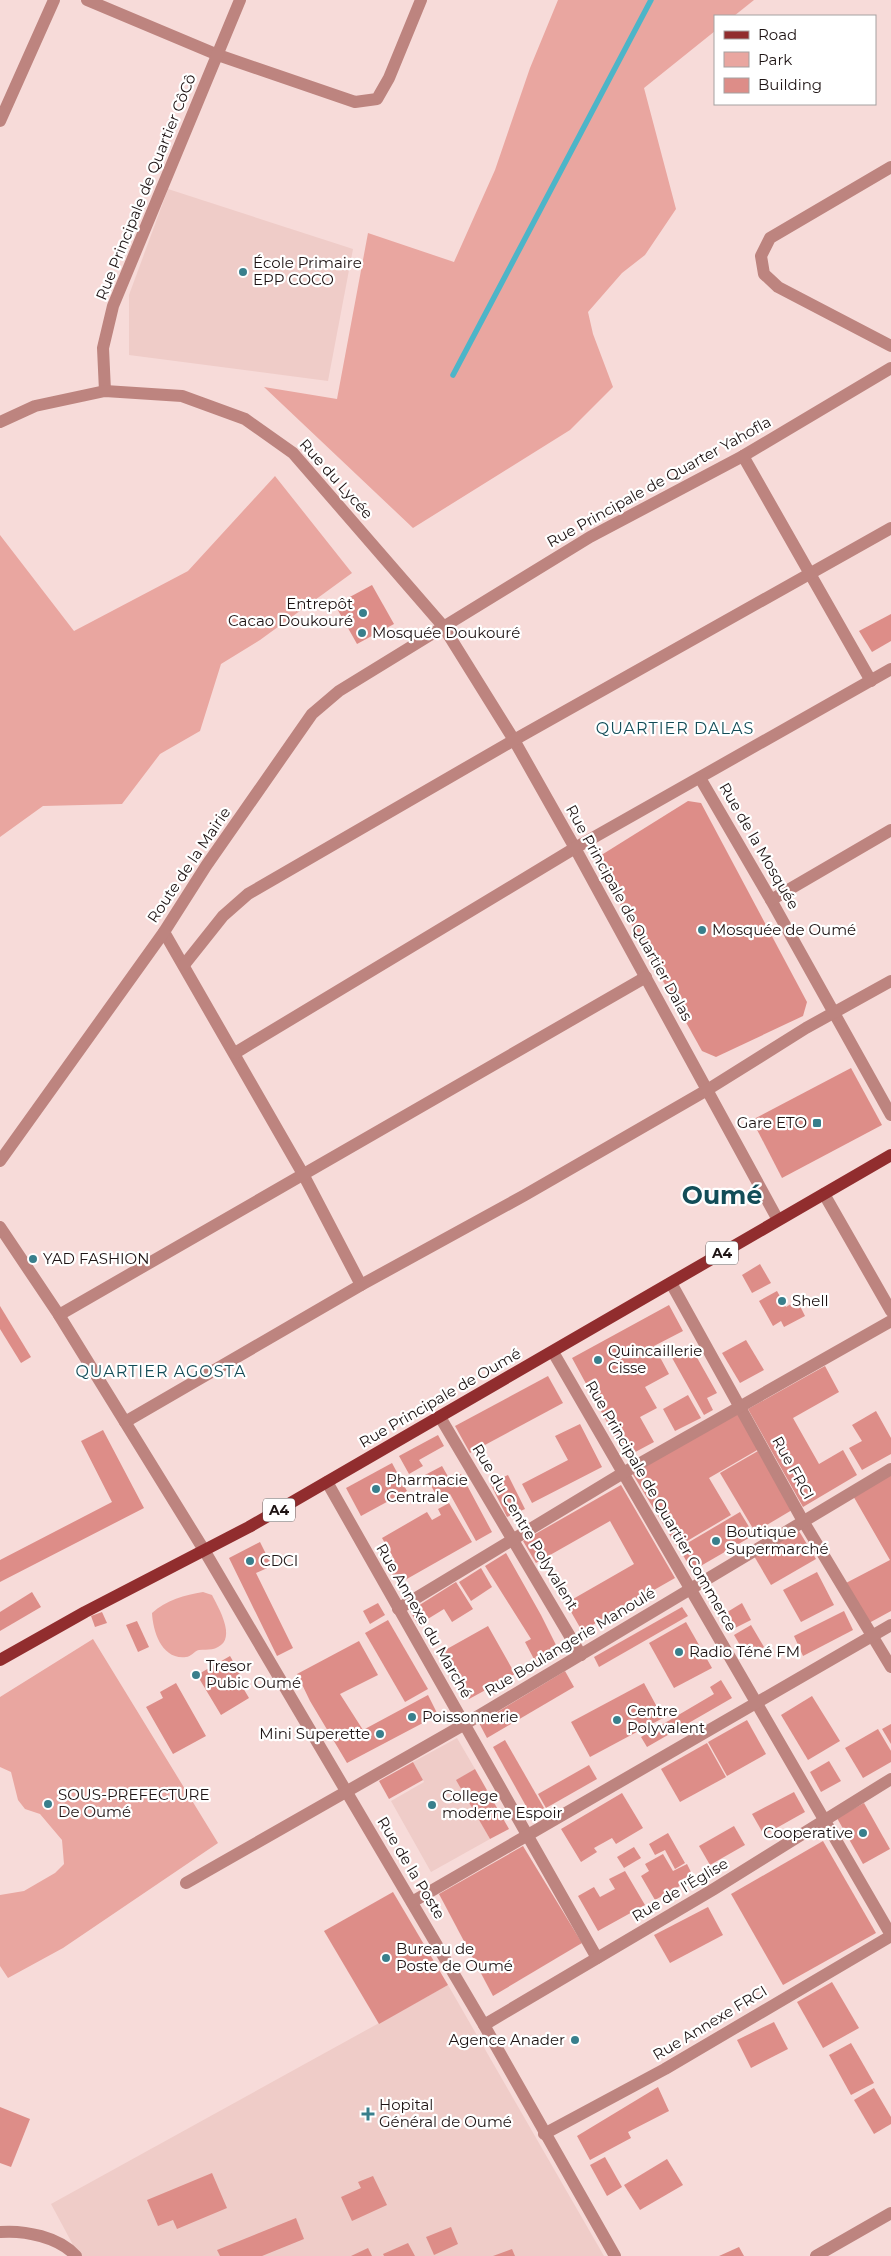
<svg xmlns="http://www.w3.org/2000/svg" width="891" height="2256" font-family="Montserrat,sans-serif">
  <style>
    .built { fill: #efccc8 }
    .green { fill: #e9a6a0 }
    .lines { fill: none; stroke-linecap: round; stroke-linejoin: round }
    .stream { stroke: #4db5c8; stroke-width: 5.5 }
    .building { fill: #dd8d88 }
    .street { stroke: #bd847f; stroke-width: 12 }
    .primary { stroke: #912d2e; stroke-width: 12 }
    .poi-dot { fill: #397f8c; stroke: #fff; stroke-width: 2 }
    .labels { text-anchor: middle; stroke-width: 4.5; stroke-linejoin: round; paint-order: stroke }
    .shield { fill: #fff; stroke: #625a5a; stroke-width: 1 }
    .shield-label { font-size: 14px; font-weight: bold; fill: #1e1414 }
    .street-label { font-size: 15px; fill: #1e1414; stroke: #fff }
    .poi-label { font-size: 15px; fill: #1e1414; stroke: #fff; text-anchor: start }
    .neighbourhood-label { font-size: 16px; letter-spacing: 1px; fill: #134d58; stroke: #fff }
    .town-label { font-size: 25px; font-weight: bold; fill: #134d58; stroke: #fff }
  </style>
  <rect width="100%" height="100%" fill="#f7dbd9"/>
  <g class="built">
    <path d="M168,189l185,60 -25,132 -199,-26v-60z"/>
    <path d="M457,1738l18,31 -18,11 33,59 -59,33 -40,-71 33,-19 -11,-20z"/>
    <path d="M448,1985l156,271h-525l-28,-52z"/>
  </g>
  <g class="green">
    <path d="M558,0h196l-20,16h-19v15l-71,57 32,121 -31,46 -23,18 -34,39 5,22 20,53 -43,43 -157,98 -149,-141 73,12 31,-166 86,29 41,-92 35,-102z"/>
    <path d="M275,476l77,97 -92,67 -39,24 -21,67 -40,23 -38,50 -79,2 -43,31v-302l74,96 114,-60z"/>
    <path d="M203,1592l9,3c6,12 25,43 6,52 -6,4 -12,2 -19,3 -5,1 -8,7 -13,7 -24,3 -33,-25 -34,-44 14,-13 33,-18 51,-21z"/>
    <path d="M93,1639l125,204 -155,105 -55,30 -8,-12v-71l24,-4 31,-18 9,-9 -2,-24 -22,-26 -15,-5 -7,-9 -7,-28 -11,-5v-70z"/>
  </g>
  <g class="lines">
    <path class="stream" d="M453,375l198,-375"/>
  </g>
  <g class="building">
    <path d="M372,585l22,39 -37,20 -22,-39z"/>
    <path d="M891,614v27l-19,11 -13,-21z"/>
    <path d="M688,801l13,2 106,199 -4,14 -87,41 -14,-6 -107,-192z"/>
    <path d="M851,1068l31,57 -100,53 -30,-58z"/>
    <path d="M760,1264l11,19 -19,10 -10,-18z"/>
    <path d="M777,1291l9,16 11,-7 8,16 -21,11 -3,-6 -8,5 -14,-25z"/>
    <path d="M669,1305l14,26 -29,15 15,28 -24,13 12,21 -17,9 14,25 -28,15 -54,-99z"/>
    <path d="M0,1306l31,51 -10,6 -21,-34z"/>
    <path d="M746,1340l18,30 -24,13 -18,-30z"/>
    <path d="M691,1347l26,46 -10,5 6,12 -9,5 -33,-59z"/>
    <path d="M825,1366l14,26 -46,26 26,46 24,-14 14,25 -54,32 -55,-98z"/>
    <path d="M548,1376l15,27 -93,50 -15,-27z"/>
    <path d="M688,1395l13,23 -26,13 -12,-22z"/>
    <path d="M736,1411l23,38 -50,29 22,37 -54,32 -45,-74z"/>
    <path d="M876,1411l15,27v16l-29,16 -13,-22 13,-7 -10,-16z"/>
    <path d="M580,1424l22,43 -70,36 -10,-19 46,-24 -13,-24z"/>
    <path d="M103,1430l41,78 -144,74v-22l112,-58 -31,-61z"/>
    <path d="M438,1435l6,11 -25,14 4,6 -14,8 -10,-18z"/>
    <path d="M758,1451l34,59 -37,22 -35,-59z"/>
    <path d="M392,1463l15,28 -46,25 -15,-28z"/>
    <path d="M442,1466l8,14 11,-6 31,58 -16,9 -26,-47 -11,6 -14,-25z"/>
    <path d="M891,1471v140l-22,12 -23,-40 44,-23 -38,-66z"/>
    <path d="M508,1475l17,34 -18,8 -17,-34z"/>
    <path d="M621,1485l54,93 -93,53 -16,-28 68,-39 -24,-43 -74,42 -13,-22z"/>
    <path d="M449,1503l23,39 -74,42 -13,-22 8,-5 -11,-19 45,-26 5,8 9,-5 -3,-6z"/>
    <path d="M740,1512l14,23 -62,36 -13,-23z"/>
    <path d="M799,1531l17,28 -45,26 -17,-29z"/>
    <path d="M260,1542l12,24 -16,7 37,75 -16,8 -48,-98z"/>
    <path d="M506,1553l35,62 18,36 -23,12 -11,-21 6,-3 -46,-73z"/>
    <path d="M481,1568l11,19 -21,14 -12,-19z"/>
    <path d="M817,1572l17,33 -33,17 -18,-32z"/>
    <path d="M456,1582l17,27 -21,13 -8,-13 -26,16 -8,-14z"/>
    <path d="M32,1592l9,15 -41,24v-19z"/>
    <path d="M378,1603l7,12 -15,9 -7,-13z"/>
    <path d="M742,1603l9,17 -18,9 -9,-15z"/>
    <path d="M682,1607l6,9 -89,51 -5,-10z"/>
    <path d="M844,1611l9,19 -50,26 -9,-20z"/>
    <path d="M102,1612l5,11 -12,4 -4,-11z"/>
    <path d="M388,1620l40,69 -23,13 -40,-69z"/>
    <path d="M137,1621l12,26 -11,5 -12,-27z"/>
    <path d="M686,1622l26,46 -38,20 -25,-45z"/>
    <path d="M751,1625l13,22 -17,10 -13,-22z"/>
    <path d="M488,1626l27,48 -46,25 -14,-25 -4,3 -13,-23z"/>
    <path d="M359,1641l19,34 -38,19 23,36 65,-35 10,20 -91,48 -37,-62 -13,-27z"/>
    <path d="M230,1656l10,17 -4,3 13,22 -28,17 -24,-40z"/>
    <path d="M565,1671l9,16 -87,51 -8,-15z"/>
    <path d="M721,1680l11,18 -85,49 -6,-10 73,-43 -4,-7z"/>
    <path d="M176,1683l30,53 -33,18 -27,-47 17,-9 -3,-6z"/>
    <path d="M644,1683l19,35 -73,39 -19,-35z"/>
    <path d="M812,1696l28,45 -32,19 -27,-45z"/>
    <path d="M747,1720l19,34 -39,22 -19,-34z"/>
    <path d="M891,1724v20l-9,-15z"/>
    <path d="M878,1729l13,22v11l-28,16 -18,-30z"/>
    <path d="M505,1740l39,68 -13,7 -38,-68z"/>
    <path d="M707,1743l19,34 -46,25 -19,-33z"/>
    <path d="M829,1761l12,20 -20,11 -11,-20z"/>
    <path d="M413,1762l10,18 -34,19 -10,-18z"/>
    <path d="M589,1765l8,14 -51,29 -8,-14z"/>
    <path d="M475,1769l34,60 -19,10 -34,-59z"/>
    <path d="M794,1792l11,20 -41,23 -12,-21z"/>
    <path d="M622,1793l21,35 -27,16 -4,-6 -18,10 3,4 -16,10 -20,-33z"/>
    <path d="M864,1803l26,46 -27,15 -26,-46z"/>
    <path d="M734,1826l11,19 -35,20 -11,-19z"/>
    <path d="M668,1833l17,30 -10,6 -10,-19 -10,5 -6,-11z"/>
    <path d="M823,1841l53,92 -93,52 -52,-91z"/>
    <path d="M523,1846l59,97 -89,53 -54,-102z"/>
    <path d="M634,1847l7,11 -17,10 -7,-11z"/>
    <path d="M663,1854l10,17 14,-7 7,14 -39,22 -14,-24 8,-5 -4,-7z"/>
    <path d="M625,1871l20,34 -47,26 -20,-35 16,-9 6,10 15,-8 -6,-10z"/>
    <path d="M393,1892l55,93 -69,39 -55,-93z"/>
    <path d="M708,1907l15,28 -53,28 -16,-28z"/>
    <path d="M832,1982l27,46 -36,20 -26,-46z"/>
    <path d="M774,2022l14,27 -37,19 -14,-28z"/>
    <path d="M851,2043l23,40 -23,12 -22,-40z"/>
    <path d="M658,2087l11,24 -41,21 3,6 -41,22 -13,-24z"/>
    <path d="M874,2088l17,29v7l-17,10 -20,-34z"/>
    <path d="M0,2107l30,12 -19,48 -11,-4z"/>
    <path d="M605,2157l17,30 -15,9 -17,-31z"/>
    <path d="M667,2159l16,26 -43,25 -16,-25z"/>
    <path d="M212,2173l15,35 -50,21 -4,-9 -15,6 -11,-26z"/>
    <path d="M373,2176l14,29 -35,16 -11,-24 20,-9 -3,-6z"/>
    <path d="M296,2218l8,21 -42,17h-42l-3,-6z"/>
    <path d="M451,2227l7,17 -24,11 -8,-18z"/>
    <path d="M408,2243l7,13h-31l-1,-2z"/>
    <path d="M739,2247l5,9h-25z"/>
    <path d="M368,2248l4,8h-21z"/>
    <path d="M512,2249l3,7h-22z"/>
  </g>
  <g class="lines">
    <g class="street">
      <path d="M87,0l131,55 137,47 22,-3 12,-21 32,-78"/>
      <path d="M0,121l54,-121"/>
      <path d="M891,167l-121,71 -9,18 3,18 14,13 113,59"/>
      <path d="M105,391l-2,-43 10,-42 127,-306"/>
      <path d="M0,422l35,-16 70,-15 77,5 63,23 48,34 150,173 71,114 61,108 203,372"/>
      <path d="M743,456l128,225"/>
      <path d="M700,778l71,122 120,215"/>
      <path d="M771,900l120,-70"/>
      <path d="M164,932l139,242 58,111"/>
      <path d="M184,965l39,-49 25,-22 266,-154 377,-212"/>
      <path d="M235,1053l340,-205 316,-179"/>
      <path d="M0,1161l164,-229 42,-66 106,-152 27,-23 251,-154 153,-81 148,-88"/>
      <path d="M824,1194l67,117"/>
      <path d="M0,1227l59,88 145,235 280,475 131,231"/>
      <path d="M671,1283l132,238 88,146"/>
      <path d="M59,1315l587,-338"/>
      <path d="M553,1352l338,583"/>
      <path d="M440,1417l141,238"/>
      <path d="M125,1422l236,-137 164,-90 182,-105 99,-62 85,-47"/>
      <path d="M327,1482l270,476"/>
      <path d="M398,1609l225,-136 268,-152"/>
      <path d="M186,1883l279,-159 426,-255"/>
      <path d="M412,1902l479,-277"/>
      <path d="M484,2025l230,-136 177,-110"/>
      <path d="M544,2134l121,-65 226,-133"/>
      <path d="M0,2232c25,-2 59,5 76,24"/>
      <path d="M816,2256l75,-43"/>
    </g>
    <path class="primary" d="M0,1660l85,-48 164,-85 642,-372"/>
  </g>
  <g class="poi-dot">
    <circle cx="243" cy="272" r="5"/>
    <circle cx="363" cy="613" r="5"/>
    <circle cx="362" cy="633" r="5"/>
    <circle cx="702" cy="930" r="5"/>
    <rect x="812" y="1118" width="10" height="10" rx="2.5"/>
    <circle cx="33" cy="1259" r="5"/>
    <circle cx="782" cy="1301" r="5"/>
    <circle cx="598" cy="1360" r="5"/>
    <circle cx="376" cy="1489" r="5"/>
    <circle cx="716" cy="1541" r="5"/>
    <circle cx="250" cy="1561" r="5"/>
    <circle cx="679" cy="1652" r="5"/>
    <circle cx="196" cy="1675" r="5"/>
    <circle cx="412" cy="1717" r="5"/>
    <circle cx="617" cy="1720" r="5"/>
    <circle cx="380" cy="1734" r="5"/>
    <circle cx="48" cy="1804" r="5"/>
    <circle cx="432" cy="1805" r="5"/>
    <circle cx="863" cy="1833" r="5"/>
    <circle cx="386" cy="1958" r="5"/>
    <circle cx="575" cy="2040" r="5"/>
    <path d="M365.5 2106.5h5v5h5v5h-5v5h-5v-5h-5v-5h5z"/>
  </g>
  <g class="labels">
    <g class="shield">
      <rect x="706" y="1241.5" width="32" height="23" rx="4"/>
      <rect x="263" y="1498.5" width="32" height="23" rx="4"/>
    </g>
    <g class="shield-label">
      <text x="722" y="1258">A4</text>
      <text x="279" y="1515">A4</text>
    </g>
    <g class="street-label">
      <text transform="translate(146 187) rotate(-68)" y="5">Rue Principale de Quartier CôCô</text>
      <text transform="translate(336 479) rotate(48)" y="5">Rue du Lycée</text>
      <text transform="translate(659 482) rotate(-29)" y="5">Rue Principale de Quarter Yahofla</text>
      <text transform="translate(759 846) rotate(60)" y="5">Rue de la Mosquée</text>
      <text transform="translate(189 865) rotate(-56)" y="5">Route de la Mairie</text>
      <text transform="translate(629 913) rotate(61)" y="5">Rue Principale de Quartier Dalas</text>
      <text transform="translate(440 1398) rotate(-30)" y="5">Rue Principale de Oumé</text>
      <text transform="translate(793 1468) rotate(61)" y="5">Rue FRCI</text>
      <text transform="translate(661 1506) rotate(60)" y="5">Rue Principale de Quartier Commerce</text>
      <text transform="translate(525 1527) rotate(59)" y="5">Rue du Centre Polyvalent</text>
      <text transform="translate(424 1621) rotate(60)" y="5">Rue Annexe du Marché</text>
      <text transform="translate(570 1642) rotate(-31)" y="5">Rue Boulangerie Manoulé</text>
      <text transform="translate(411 1868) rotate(59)" y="5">Rue de la Poste</text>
      <text transform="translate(680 1890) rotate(-31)" y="5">Rue de l'Église</text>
      <text transform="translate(710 2023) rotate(-31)" y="5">Rue Annexe FRCI</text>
    </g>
    <g class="poi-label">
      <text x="253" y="268">École Primaire<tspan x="253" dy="17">EPP COCO</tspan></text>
      <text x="353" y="609" text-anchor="end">Entrepôt<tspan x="353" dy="17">Cacao Doukouré</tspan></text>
      <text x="372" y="638">Mosquée Doukouré</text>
      <text x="712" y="935">Mosquée de Oumé</text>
      <text x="807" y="1128" text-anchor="end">Gare ETO</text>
      <text x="43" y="1264">YAD FASHION</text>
      <text x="792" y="1306">Shell</text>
      <text x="608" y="1356">Quincaillerie<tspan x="608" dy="17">Cisse</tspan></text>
      <text x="386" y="1485">Pharmacie<tspan x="386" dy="17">Centrale</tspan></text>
      <text x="726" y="1537">Boutique<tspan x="726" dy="17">Supermarché</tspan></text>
      <text x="260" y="1566">CDCI</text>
      <text x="689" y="1657">Radio Téné FM</text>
      <text x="206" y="1671">Tresor<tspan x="206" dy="17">Pubic Oumé</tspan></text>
      <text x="627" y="1716">Centre<tspan x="627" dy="17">Polyvalent</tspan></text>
      <text x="422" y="1722">Poissonnerie</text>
      <text x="370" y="1739" text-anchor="end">Mini Superette</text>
      <text x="58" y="1800">SOUS-PREFECTURE<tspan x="58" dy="17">De Oumé</tspan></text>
      <text x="442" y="1801">College<tspan x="442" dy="17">moderne Espoir</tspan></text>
      <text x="853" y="1838" text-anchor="end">Cooperative</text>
      <text x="396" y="1954">Bureau de<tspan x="396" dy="17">Poste de Oumé</tspan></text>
      <text x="565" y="2045" text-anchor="end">Agence Anader</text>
      <text x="379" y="2110">Hopital<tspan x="379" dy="17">Général de Oumé</tspan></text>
    </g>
    <g class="neighbourhood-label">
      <text x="675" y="734">QUARTIER DALAS</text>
      <text x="161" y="1377">QUARTIER AGOSTA</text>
    </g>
    <g class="town-label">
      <text x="722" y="1204">Oumé</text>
    </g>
  </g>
  <rect x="714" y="15" width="162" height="90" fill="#ffffff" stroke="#a5a1a1"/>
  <rect x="724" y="31" width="25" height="8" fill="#912d2e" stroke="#a5a1a1"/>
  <text x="758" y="40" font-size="15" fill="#1e1414">Road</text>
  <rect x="724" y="52" width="25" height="15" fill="#e9a6a0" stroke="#a5a1a1"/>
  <text x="758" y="65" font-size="15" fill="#1e1414">Park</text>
  <rect x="724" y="78" width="25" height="15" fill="#dd8d88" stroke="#a5a1a1"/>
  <text x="758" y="90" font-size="15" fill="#1e1414">Building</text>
</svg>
